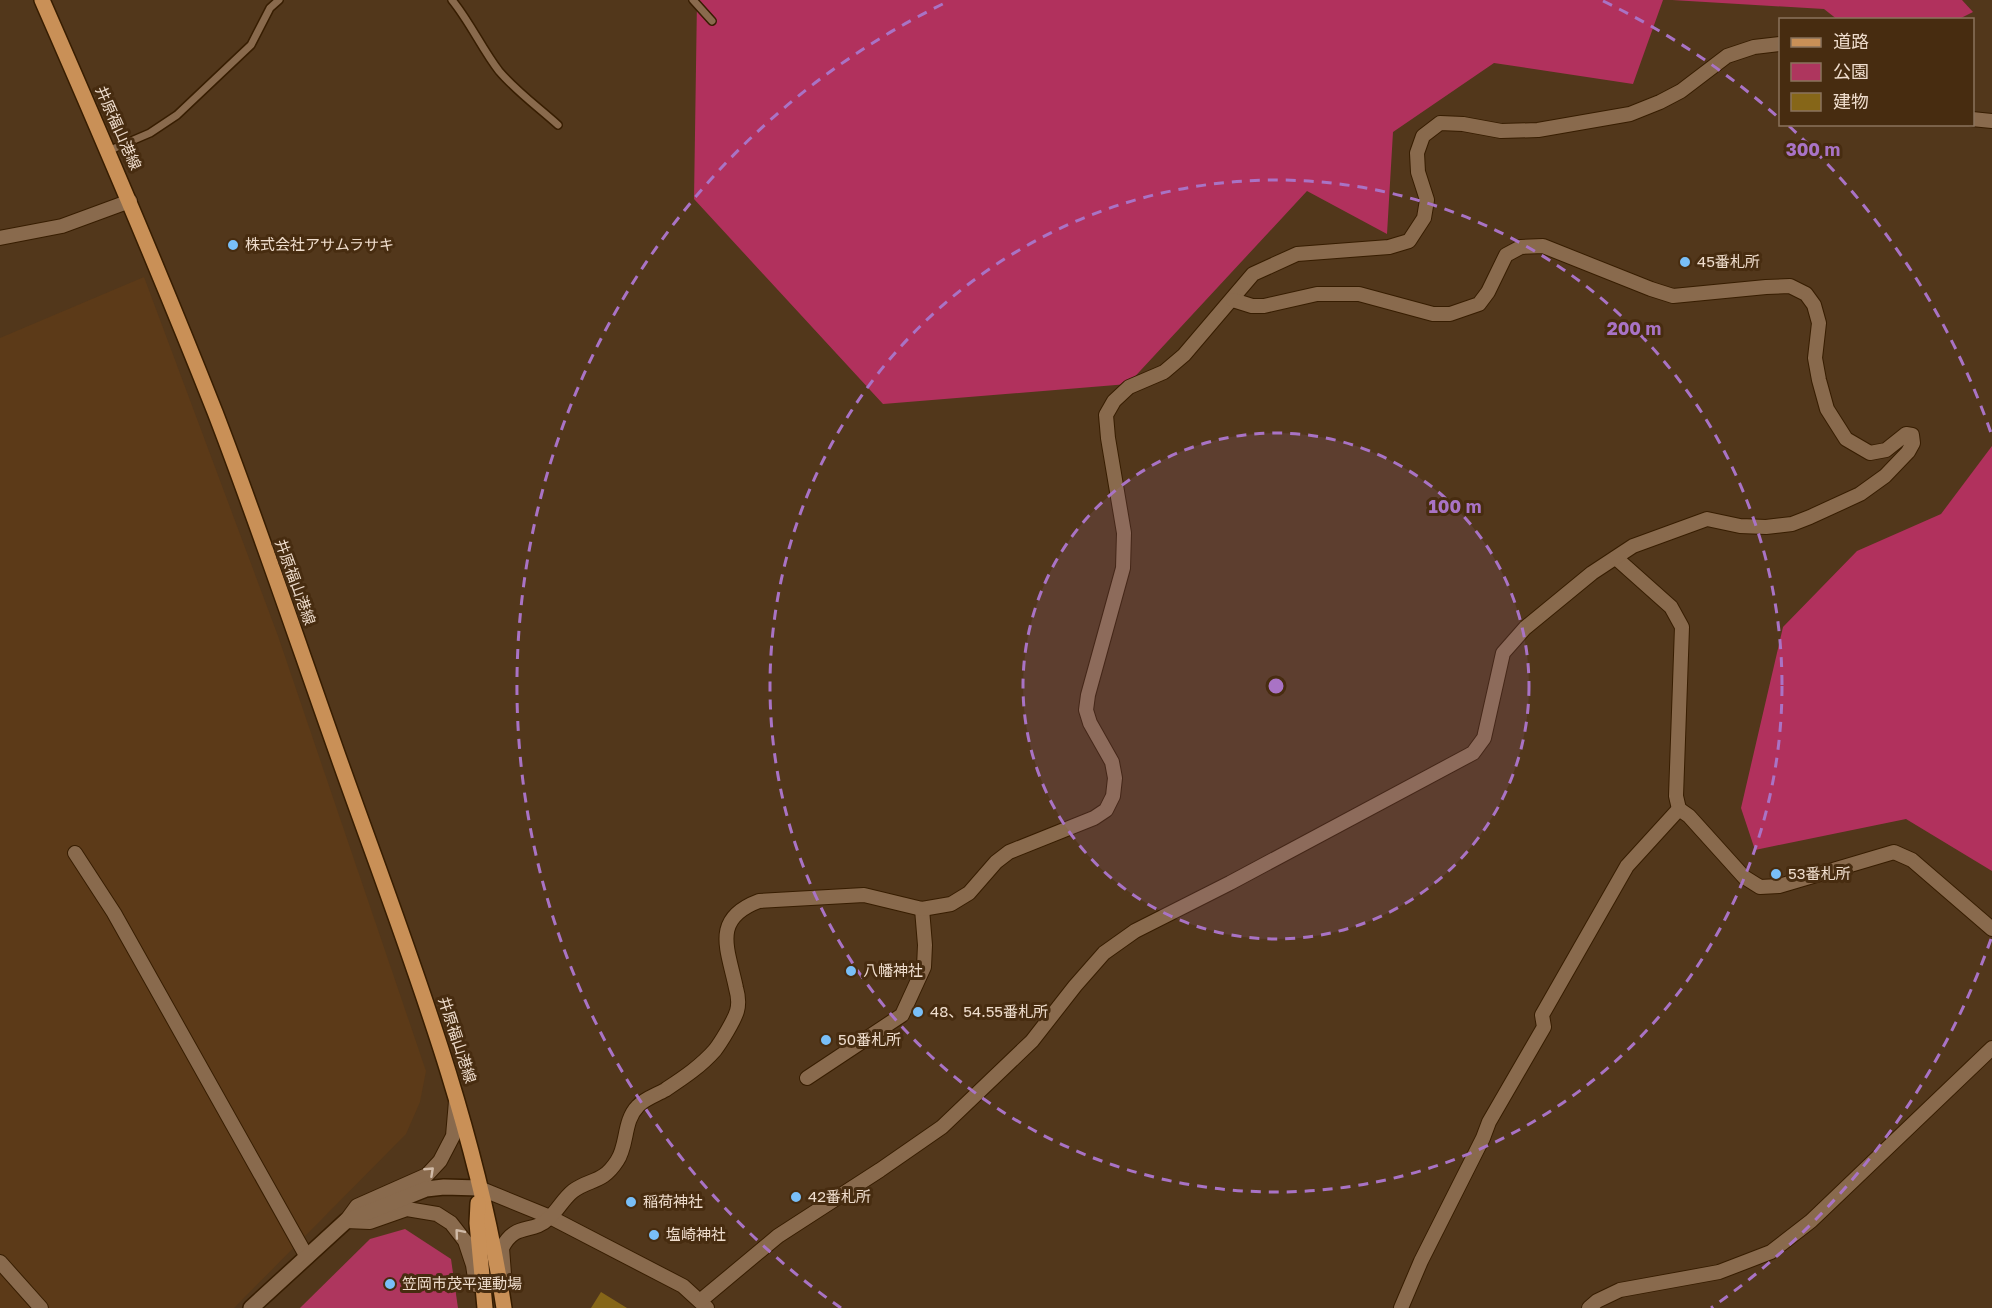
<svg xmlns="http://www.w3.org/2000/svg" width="1992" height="1308" font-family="'Golos Text','Noto Sans JP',sans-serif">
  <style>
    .built { fill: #5c3a18 }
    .green { fill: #ae365e }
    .forest { fill: #b1315d }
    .building { fill: #866618 }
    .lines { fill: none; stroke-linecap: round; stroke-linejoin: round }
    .service-casing { stroke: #371d01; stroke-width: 10 }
    .minor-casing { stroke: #371d01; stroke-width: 16 }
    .tertiary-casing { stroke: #371d01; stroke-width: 18 }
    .primary-casing { stroke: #371d01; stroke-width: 18 }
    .service { stroke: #896a4d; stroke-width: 7 }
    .minor { stroke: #896a4d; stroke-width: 14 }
    .tertiary { stroke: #896a4d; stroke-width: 15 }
    .primary { stroke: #c99057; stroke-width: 15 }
    .oneway { stroke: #d0baa7 }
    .ring { fill: none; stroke: #a973c5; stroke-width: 3; stroke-dasharray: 10 8 }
    .poi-dot { fill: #79bff8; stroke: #472c10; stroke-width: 2 }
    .labels { text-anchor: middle; stroke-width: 6; stroke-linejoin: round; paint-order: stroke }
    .street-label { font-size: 15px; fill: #efddcd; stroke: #472c10 }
    .poi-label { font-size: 15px; fill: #efddcd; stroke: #472c10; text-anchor: start }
    .centre { fill: #a973c5; stroke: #472c10; stroke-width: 3 }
    .ring-label { font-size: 18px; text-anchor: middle; font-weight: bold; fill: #a973c5; stroke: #472c10; stroke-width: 6; stroke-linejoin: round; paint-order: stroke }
  </style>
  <rect width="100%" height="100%" fill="#52371b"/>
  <path class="built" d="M144,277l134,359 148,435 -6,31 -14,32 -172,174h-234v-970z"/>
  <path class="green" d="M405,1229l46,30 7,49h-158l70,-69z"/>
  <g class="forest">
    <path d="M697,0h966l-30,84 -139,-21 -101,69 -6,102 -80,-43 -179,193 -245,20 -189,-205z"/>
    <path d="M1672,0h290l11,12 -14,7 -121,1 -14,-11z"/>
    <path d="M1992,446v425l-86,-52 -151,31 -14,-42 42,-181 74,-76 84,-37z"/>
  </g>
  <path class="building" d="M601,1292l26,16h-36z"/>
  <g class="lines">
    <g class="service-casing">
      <g id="service">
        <path d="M452,0c18,22 30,49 47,71 17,20 39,36 59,54"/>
        <path d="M693,0l19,21"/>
        <path d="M108,151l42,-18 27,-18 74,-70 19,-37 9,-8"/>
      </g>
    </g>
    <g class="minor-casing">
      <g id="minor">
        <path d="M1972,119l20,2"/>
        <path d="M0,238l62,-12 68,-25"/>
        <path d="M1616,558l55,49 11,20 -6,169 3,13"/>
        <path d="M75,853l39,60 193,344"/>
        <path d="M807,1078l95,-63 22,-48 1,-22 -3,-36"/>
        <path d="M479,1188l71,29 133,69 24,22"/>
        <path d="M346,1221l24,1 37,-13 30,5 14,9 14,18 8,24 3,20"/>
        <path d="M346,1221l11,-15 70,-31 13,-14 13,-25 3,-35"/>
        <path d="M0,1262l41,46"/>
        <path d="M504,1274l-2,-26c14,-27 30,-13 47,-30 9,-8 14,-19 24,-27 18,-13 29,-7 44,-30 11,-16 6,-40 21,-55 6,-7 18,-11 27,-16 18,-12 35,-23 50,-40 6,-8 19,-29 22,-39 2,-7 1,-16 -1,-23 -8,-39 -25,-69 23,-87l105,-6 58,14 29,-5 18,-11 27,-31 13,-10 85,-34 12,-8 7,-14 2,-18 -3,-16 -22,-39 -4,-13 2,-15 35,-127 1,-35 -16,-95 -2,-23 8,-14 15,-14 35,-15 20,-17 69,-81 44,-20 92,-7 20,-6 15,-23 3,-18 -9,-28 -1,-19 6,-17 17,-13 23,1 38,7 37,-1 92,-16 30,-12 21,-11 46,-35 27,-9 26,-3"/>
        <path d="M700,1301l78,-65 102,-66 62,-43 90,-86 43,-55 29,-33 31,-22 95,-48 243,-130 11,-15 19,-85 22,-25 67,-55 41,-27 74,-27 33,7 26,1 26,-3 18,-7 50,-23 25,-18 23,-24 5,-9 -1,-8 -6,-1 -20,16 -16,3 -24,-14 -19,-30 -8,-29 -4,-22 4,-35 -5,-18 -8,-11 -16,-8 -24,1 -93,9 -22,-7 -108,-43 -22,1 -15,8 -18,37 -9,12 -29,10h-17l-74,-20h-42l-53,12h-12l-19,-6"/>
        <path d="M1401,1308l20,-47 62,-123 6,-16 55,-95 -2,-12 85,-149 52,-57 10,7 55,61 16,10 19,-1 115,-34 18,8 80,69"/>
        <path d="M1589,1308l8,-7 23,-11 99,-18 52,-20 40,-31 181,-173"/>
      </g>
    </g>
    <g class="tertiary-casing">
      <path id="tertiary" d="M251,1308l95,-87 80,-32 18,-2 35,1"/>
    </g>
    <g class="primary-casing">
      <g id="primary">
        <path d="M42,0c60,137 118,273 173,412 45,117 85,237 127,355 63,177 134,354 162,541"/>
        <path d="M478,1203l-1,20 8,85"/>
      </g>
    </g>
    <use href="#service" class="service"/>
    <use href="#minor" class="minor"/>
    <use href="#tertiary" class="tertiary"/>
    <use href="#primary" class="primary"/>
  </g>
  <defs><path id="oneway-chevron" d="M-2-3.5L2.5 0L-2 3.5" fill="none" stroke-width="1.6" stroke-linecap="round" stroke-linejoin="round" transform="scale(1.5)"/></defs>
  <g class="oneway">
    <use href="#oneway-chevron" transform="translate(430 1171) rotate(-43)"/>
    <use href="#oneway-chevron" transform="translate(459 1233) rotate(-130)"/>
  </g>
  <circle cx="1276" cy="686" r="253" fill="#a973c5" fill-opacity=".12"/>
  <g class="ring">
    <circle cx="1276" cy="686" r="253"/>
    <circle cx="1276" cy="686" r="506"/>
    <path d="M1991 939A759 759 0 0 1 1711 1308M841 1308A759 759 0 0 1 949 1M1603 1A759 759 0 0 1 1779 118M1789 126A759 759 0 0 1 1991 433"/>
  </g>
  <g class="poi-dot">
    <circle cx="233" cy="245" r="6"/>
    <circle cx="1685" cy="262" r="6"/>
    <circle cx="1776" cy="874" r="6"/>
    <circle cx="851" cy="971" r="6"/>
    <circle cx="918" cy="1012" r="6"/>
    <circle cx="826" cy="1040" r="6"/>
    <circle cx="796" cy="1197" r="6"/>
    <circle cx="631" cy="1202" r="6"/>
    <circle cx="654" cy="1235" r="6"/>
    <circle cx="390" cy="1284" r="6"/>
  </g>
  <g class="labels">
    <g class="street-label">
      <text transform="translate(118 128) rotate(66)" y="5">井原福山港線</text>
      <text transform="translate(295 582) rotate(70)" y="5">井原福山港線</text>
      <text transform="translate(457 1040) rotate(72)" y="5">井原福山港線</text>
    </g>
    <g class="poi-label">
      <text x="245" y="250">株式会社アサムラサキ</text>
      <text x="1697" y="267">45番札所</text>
      <text x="1788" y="879">53番札所</text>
      <text x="863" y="976">八幡神社</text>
      <text x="930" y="1017">48、54.55番札所</text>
      <text x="838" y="1045">50番札所</text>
      <text x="808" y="1202">42番札所</text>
      <text x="643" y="1207">稲荷神社</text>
      <text x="666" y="1240">塩崎神社</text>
      <text x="402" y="1289">笠岡市茂平運動場</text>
    </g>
  </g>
  <circle cx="1276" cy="686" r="9" class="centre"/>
  <g class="ring-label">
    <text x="1813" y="156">300 m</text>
    <text x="1634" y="335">200 m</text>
    <text x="1455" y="513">100 m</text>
  </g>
  <rect x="1779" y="18" width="195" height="108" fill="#472c10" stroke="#8a735c" stroke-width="1.5"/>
  <rect x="1791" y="38" width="30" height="9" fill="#c99057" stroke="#8a735c" stroke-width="1.5"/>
  <text x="1833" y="48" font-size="18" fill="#efddcd">道路</text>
  <rect x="1791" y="63" width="30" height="18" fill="#ae365e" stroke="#8a735c" stroke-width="1.5"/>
  <text x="1833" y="78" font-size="18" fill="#efddcd">公園</text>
  <rect x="1791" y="93" width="30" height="18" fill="#866618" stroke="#8a735c" stroke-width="1.5"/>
  <text x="1833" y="108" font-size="18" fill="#efddcd">建物</text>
</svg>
